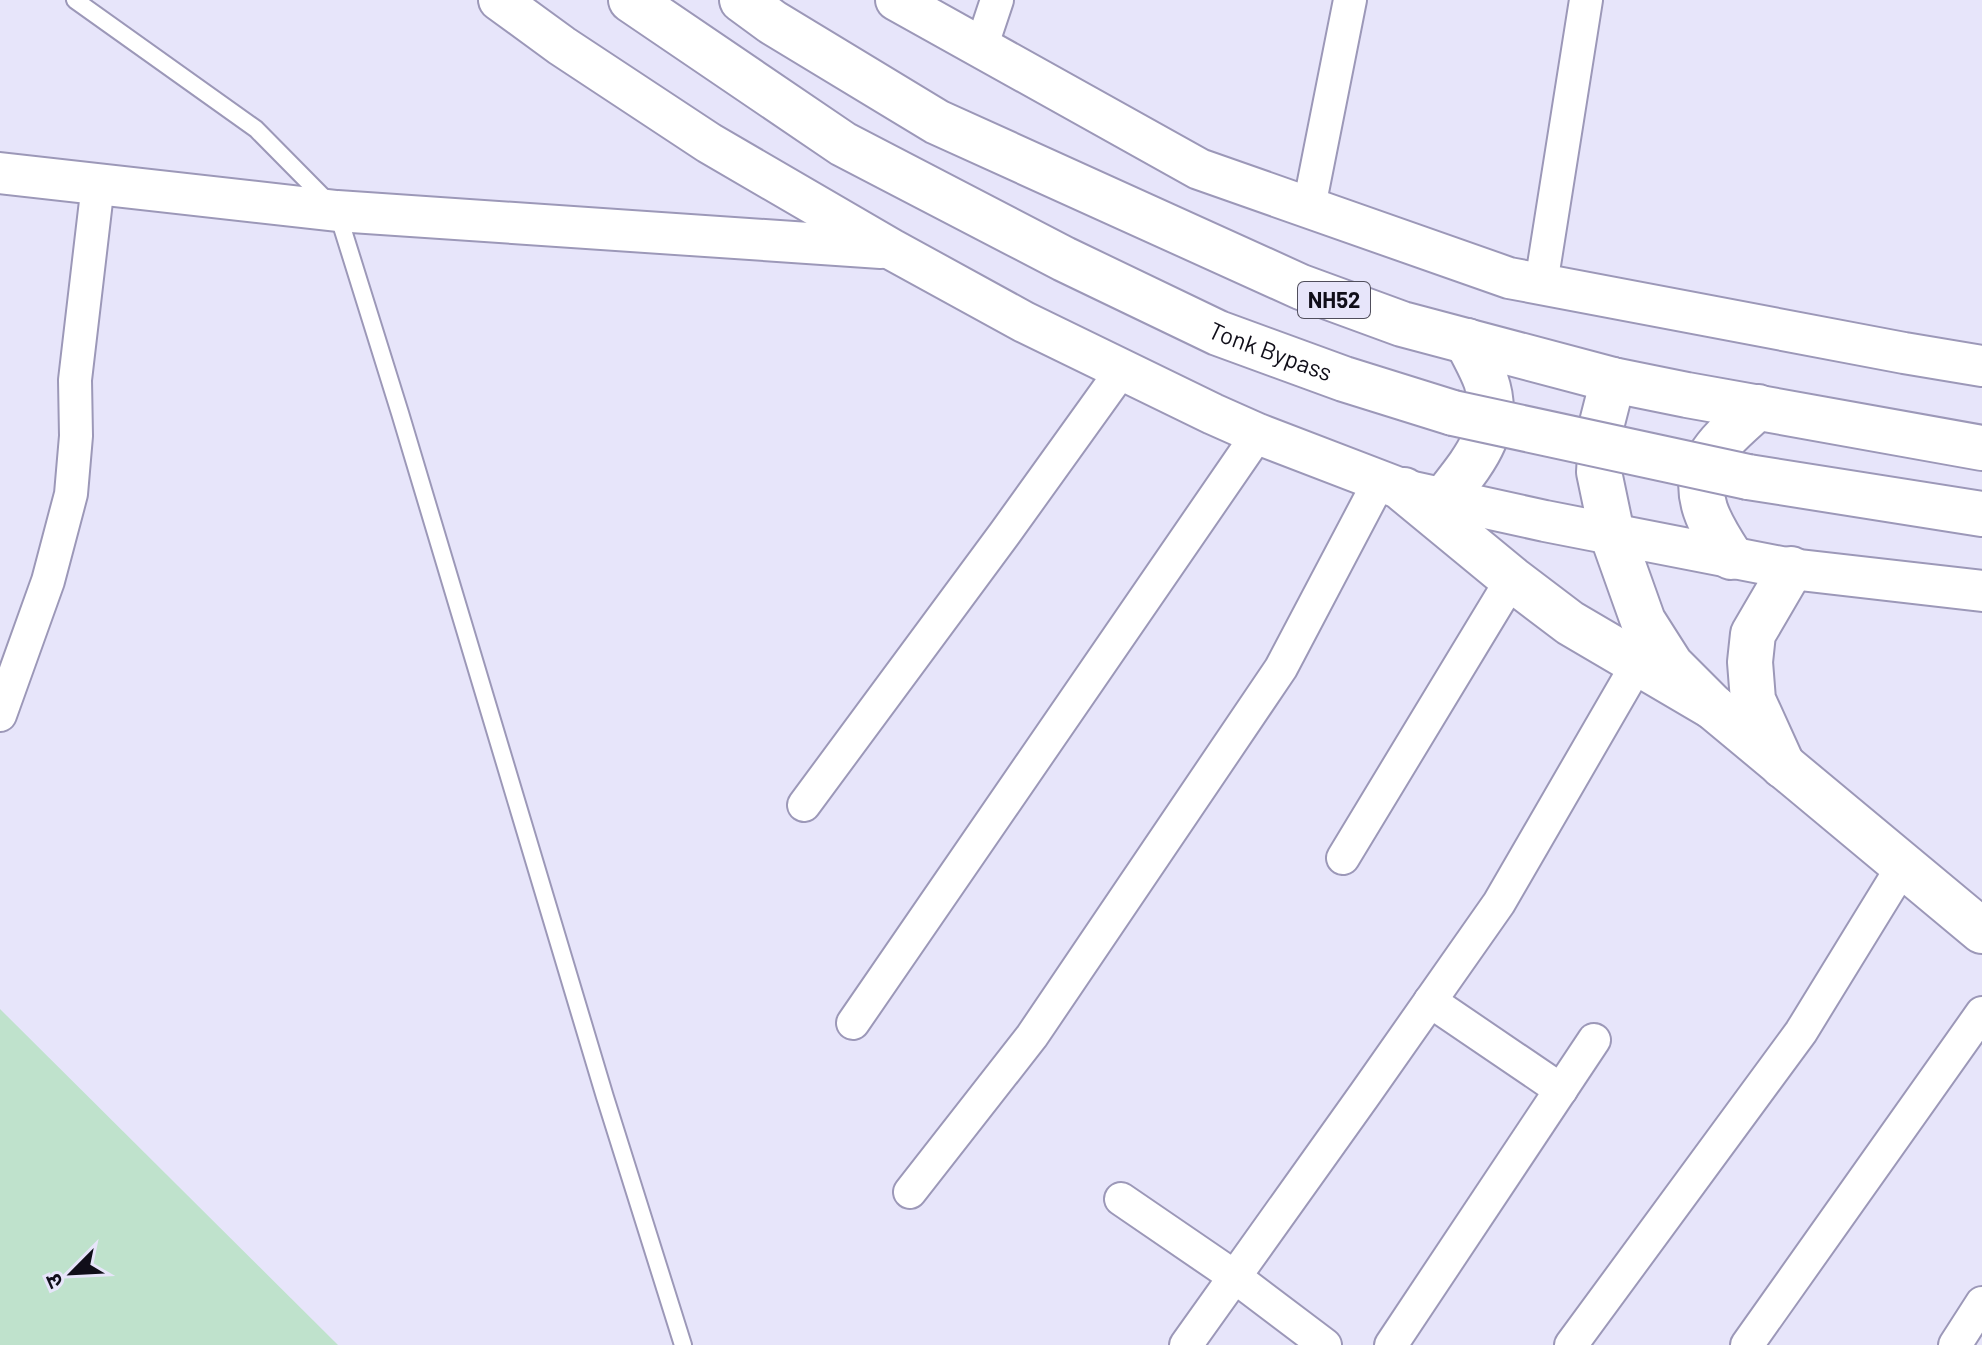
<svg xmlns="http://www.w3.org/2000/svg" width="1982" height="1345" font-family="Barlow,'Noto Sans Devanagari',sans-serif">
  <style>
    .green { fill: #bfe2cc }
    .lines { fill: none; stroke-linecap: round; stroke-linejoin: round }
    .service-casing { stroke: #9c98b8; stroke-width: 20 }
    .minor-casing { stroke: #9c98b8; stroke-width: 36 }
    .tertiary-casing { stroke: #9c98b8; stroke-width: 44 }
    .secondary-casing { stroke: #9c98b8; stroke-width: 48 }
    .trunk-casing { stroke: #9c98b8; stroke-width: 48 }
    .service { stroke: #fff; stroke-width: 16 }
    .minor { stroke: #fff; stroke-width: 32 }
    .tertiary { stroke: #fff; stroke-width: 40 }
    .secondary { stroke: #fff; stroke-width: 44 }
    .trunk { stroke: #fff; stroke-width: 44 }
    .trunk-bridge-casing { stroke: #9c98b8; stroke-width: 48; stroke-linecap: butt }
    .trunk-bridge { stroke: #fff; stroke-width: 44 }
    .labels { text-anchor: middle; stroke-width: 6; stroke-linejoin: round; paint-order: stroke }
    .shield { fill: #e7e5fa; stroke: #504e5c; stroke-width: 2 }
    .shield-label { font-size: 22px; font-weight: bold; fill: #100e19 }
    .street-label { font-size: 24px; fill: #100e19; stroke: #e7e5fa }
  </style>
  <rect width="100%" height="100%" fill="#e7e5fa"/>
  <path class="green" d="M0,1009l338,336h-338z"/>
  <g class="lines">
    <g class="service-casing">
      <path id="service" d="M75,0l181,129 81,82 63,202 205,684 78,248"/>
    </g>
    <g class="minor-casing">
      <g id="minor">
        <path d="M981,48l16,-48"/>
        <path d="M1309,207l41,-207"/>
        <path d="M1541,284l45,-284"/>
        <path d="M0,715l48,-134 23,-87 5,-58 -1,-56 23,-196"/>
        <path d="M804,805l201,-272 117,-163"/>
        <path d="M1343,858l169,-279"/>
        <path d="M1430,1001l131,89"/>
        <path d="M853,1023l405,-589"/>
        <path d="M910,1192l122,-156 249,-368 98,-186"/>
        <path d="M1121,1199l114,78 90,68"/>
        <path d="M1186,1345l179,-251 134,-191 139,-240"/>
        <path d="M1391,1345l203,-305"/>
        <path d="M1571,1345l230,-313 102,-166"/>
        <path d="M1747,1345l235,-332"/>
        <path d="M1955,1345l27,-42"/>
      </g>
    </g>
    <g class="tertiary-casing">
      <g id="tertiary">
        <path d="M499,0l63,46 147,97 182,106 133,73 189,92 45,20 146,56 141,31 246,48 191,22"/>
        <path d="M896,0l303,169 310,109 395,75 78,13"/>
        <path d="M0,173l337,38 544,37"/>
      </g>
    </g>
    <g class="secondary-casing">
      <path id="secondary" d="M1613,380l-11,43 -3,49 13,62 31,87 28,44 42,42 269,224"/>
    </g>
    <g class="trunk-casing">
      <g id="trunk">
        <path id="s1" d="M631,0l212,144 221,115 154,74 126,46 109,34"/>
        <path d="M742,0l30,22 165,100 364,165 101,37 211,56 74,15 295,53"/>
        <path d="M1748,477l234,37"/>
        <path d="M1404,490l108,89 58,44 143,84"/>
        <path d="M1444,499c28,-36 59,-69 42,-118 -5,-14 -13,-27 -19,-40"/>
        <path d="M1731,557c-19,-29 -42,-64 -22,-99 11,-19 33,-36 49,-51"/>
        <path d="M1783,766l-30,-66 -3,-38 3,-28 38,-65"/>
      </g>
    </g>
    <use href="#service" class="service"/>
    <use href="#minor" class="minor"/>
    <use href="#tertiary" class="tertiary"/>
    <use href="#secondary" class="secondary"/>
    <use href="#trunk" class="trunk"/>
    <g class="trunk-bridge-casing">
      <path id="trunk-bridge" d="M1453,413l295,64"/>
    </g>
    <use href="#trunk-bridge" class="trunk-bridge"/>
  </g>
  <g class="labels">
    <rect class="shield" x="1298" y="282" width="72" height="36" rx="6"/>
    <g class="shield-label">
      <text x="1334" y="308">NH52</text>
    </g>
    <g class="street-label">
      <text dy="8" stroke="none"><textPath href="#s1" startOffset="732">Tonk Bypass</textPath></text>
    </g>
  </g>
  <g transform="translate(72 1273) rotate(246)" stroke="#e7e5fa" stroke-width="6" paint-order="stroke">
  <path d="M0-6L14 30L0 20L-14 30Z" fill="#100e19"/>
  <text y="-12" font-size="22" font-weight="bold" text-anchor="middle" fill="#100e19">उ</text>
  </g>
</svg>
